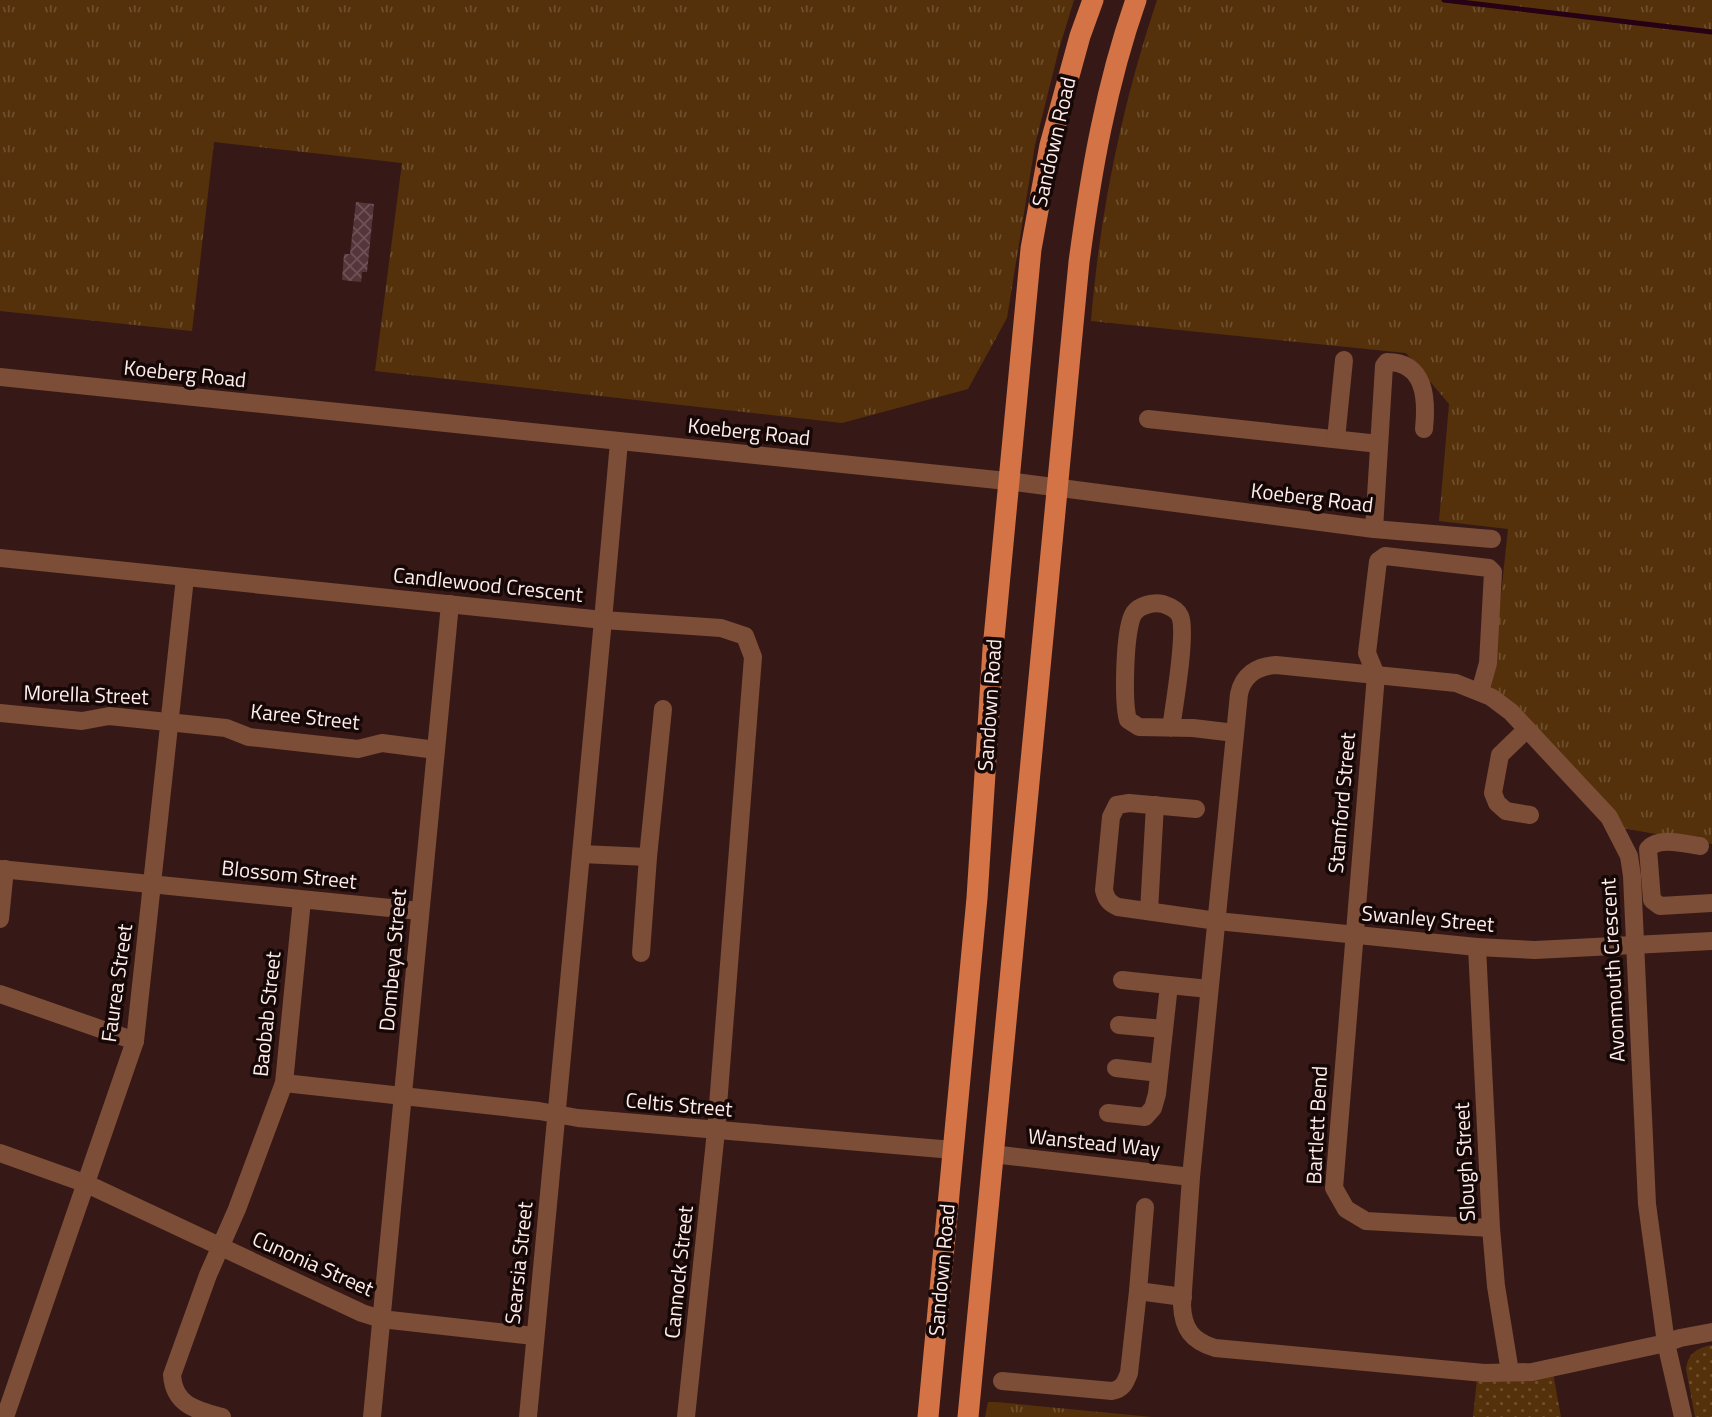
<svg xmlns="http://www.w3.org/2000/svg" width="1712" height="1417" font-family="'Titillium Web',sans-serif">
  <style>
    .grass { fill: url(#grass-tufts) }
    .park { fill: url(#park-dots) }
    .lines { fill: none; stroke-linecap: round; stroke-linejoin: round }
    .stream { stroke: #260014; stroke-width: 5 }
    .building { fill: url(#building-cross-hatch) }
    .minor { stroke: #7c4d37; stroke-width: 18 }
    .major { stroke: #d47345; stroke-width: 21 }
    .labels { text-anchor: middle; stroke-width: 7; stroke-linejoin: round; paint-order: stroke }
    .street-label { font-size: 21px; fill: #feedea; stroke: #150807 }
  </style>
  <defs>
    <pattern id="grass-tufts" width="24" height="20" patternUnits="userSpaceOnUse" patternTransform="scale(1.75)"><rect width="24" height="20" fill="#54310a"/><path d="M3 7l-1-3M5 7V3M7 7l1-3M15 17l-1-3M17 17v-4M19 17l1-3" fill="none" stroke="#6e4f2e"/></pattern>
    <pattern id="park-dots" width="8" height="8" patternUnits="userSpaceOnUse" patternTransform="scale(1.75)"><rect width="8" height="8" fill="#54310a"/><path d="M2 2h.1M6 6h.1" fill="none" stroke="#6e4f2e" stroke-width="1.8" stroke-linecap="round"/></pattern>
    <pattern id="building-cross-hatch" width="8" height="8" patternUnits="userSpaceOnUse" patternTransform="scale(1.75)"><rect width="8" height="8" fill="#55343a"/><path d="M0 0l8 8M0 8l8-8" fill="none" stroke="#6e5257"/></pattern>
  </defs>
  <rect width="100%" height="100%" fill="#361916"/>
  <g class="grass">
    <path d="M0,0h1074l-15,49 -24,96 -28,173 -39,71 -126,34 -467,-52 27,-208 -188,-21 -22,189 -192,-20z"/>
    <path d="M1157,0h555v844l-90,-16 -131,-140 17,-159 -69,-8 10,-117 -43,-51 -315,-32c9,-110 31,-216 66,-321z"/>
    <path d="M988,1402h8l156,15h-167z"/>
  </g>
  <g class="park">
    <path d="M1712,1345v72h-17l-9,-48c2,-16 11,-21 26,-24z"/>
    <path d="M1553,1373l8,44h-88l4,-38z"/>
  </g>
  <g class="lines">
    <path class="stream" d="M1444,0l268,32"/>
  </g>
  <path class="building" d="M356,202l18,2 -7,68h-5l-1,10 -19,-2 2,-26h6z"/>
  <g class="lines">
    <g class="minor">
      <path d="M0,377l1007,104 367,48 118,10"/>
      <path d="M1148,419l231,25"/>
      <path d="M1336,439l8,-79"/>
      <path d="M619,442l-16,178 118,8 24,8 8,21 -37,474 -30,286"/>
      <path d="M1374,529l10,-163 3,-4c39,0 40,38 37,67"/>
      <path d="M0,558l603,62 -75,797"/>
      <path d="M1480,692l8,-29 5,-91 -4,-4 -104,-12 -7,5 -11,92 9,22 -42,513 12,21 20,12 125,7"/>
      <path d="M0,713l82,8 27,-5 117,12 23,9 109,12 24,-6 54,7"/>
      <path d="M1171,728c3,-21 16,-96 9,-112 -3,-7 -11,-10 -17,-12 -10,-2 -23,1 -29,9 -10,14 -11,90 -6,107l11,7 54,1 42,5"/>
      <path d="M1527,729l-27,26 -7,38 4,10 9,8 24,4"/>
      <path d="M1196,809l-67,-6 -12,2 -6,12 -7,73c2,9 5,13 14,17l99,14 260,26 58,3 177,-9"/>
      <path d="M1700,846c-15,-2 -41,-10 -52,3l4,51 8,6 52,-3"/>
      <path d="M581,854l67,3 15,-148"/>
      <path d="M0,869l420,42"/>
      <path d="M1149,911l6,-106"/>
      <path d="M0,919l5,-50"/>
      <path d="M1477,947l14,281 5,58 14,86"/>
      <path d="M641,953l7,-96"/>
      <path d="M1169,985l40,4"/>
      <path d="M0,994l135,47"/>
      <path d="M1119,1025l45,4"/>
      <path d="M1116,1068l43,5"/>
      <path d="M284,1083l255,28 39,7 375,32"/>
      <path d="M1108,1113l37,4 8,-9 4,-14 12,-109 -47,-5"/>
      <path d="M0,1153l87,31 275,129 19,6 153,17"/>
      <path d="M992,1154l199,23"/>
      <path d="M1138,1291l7,-84"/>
      <path d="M1002,1381l110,10c11,-2 13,-8 17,-18l9,-82 45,6"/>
      <path d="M5,1417l130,-376 50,-463"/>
      <path d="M222,1417c-26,-7 -48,-12 -50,-42l36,-100 29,-66 47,-126 18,-183"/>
      <path d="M372,1417l78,-813"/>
      <path d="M1683,1417l-17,-74 -19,-139 -15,-328 -3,-20 -20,-39 -98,-105 -20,-15 -35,-14 -180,-18c-19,1 -33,10 -37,29l-48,483 -9,128c1,24 10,36 33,43l269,25 48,-1 134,-29 14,-5 32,-6"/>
    </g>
    <g class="major">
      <path d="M928,1417l49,-519 16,-249 38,-400 19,-104 30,-109 13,-36"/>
      <path d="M968,1417l111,-1155c12,-89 27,-177 57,-262"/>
    </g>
  </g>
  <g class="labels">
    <g class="street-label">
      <text transform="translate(1054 142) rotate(-77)" y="7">Sandown Road</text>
      <text transform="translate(185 374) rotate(6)" y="7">Koeberg Road</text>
      <text transform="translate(749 432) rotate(6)" y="7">Koeberg Road</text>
      <text transform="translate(1312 498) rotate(7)" y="7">Koeberg Road</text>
      <text transform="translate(488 585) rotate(6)" y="7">Candlewood Crescent</text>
      <text transform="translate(86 695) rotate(2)" y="7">Morella Street</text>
      <text transform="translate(990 705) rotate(-86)" y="7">Sandown Road</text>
      <text transform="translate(305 717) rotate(6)" y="7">Karee Street</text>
      <text transform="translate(1342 803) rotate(-85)" y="7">Stamford Street</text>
      <text transform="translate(289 875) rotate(6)" y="7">Blossom Street</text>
      <text transform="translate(1428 919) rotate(5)" y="7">Swanley Street</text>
      <text transform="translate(393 960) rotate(-85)" y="7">Dombeya Street</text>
      <text transform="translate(1613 970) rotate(-93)" y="7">Avonmouth Crescent</text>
      <text transform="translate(117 983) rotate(-82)" y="7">Faurea Street</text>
      <text transform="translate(267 1014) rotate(-84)" y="7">Baobab Street</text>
      <text transform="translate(679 1105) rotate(5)" y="7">Celtis Street</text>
      <text transform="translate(1317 1125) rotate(-87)" y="7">Bartlett Bend</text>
      <text transform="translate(1094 1143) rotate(6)" y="7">Wanstead Way</text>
      <text transform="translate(1465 1162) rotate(-93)" y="7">Slough Street</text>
      <text transform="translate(519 1263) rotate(-84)" y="7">Searsia Street</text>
      <text transform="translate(313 1264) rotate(24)" y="7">Cunonia Street</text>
      <text transform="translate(942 1270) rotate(-85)" y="7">Sandown Road</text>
      <text transform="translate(679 1272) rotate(-84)" y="7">Cannock Street</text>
    </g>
  </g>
</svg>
